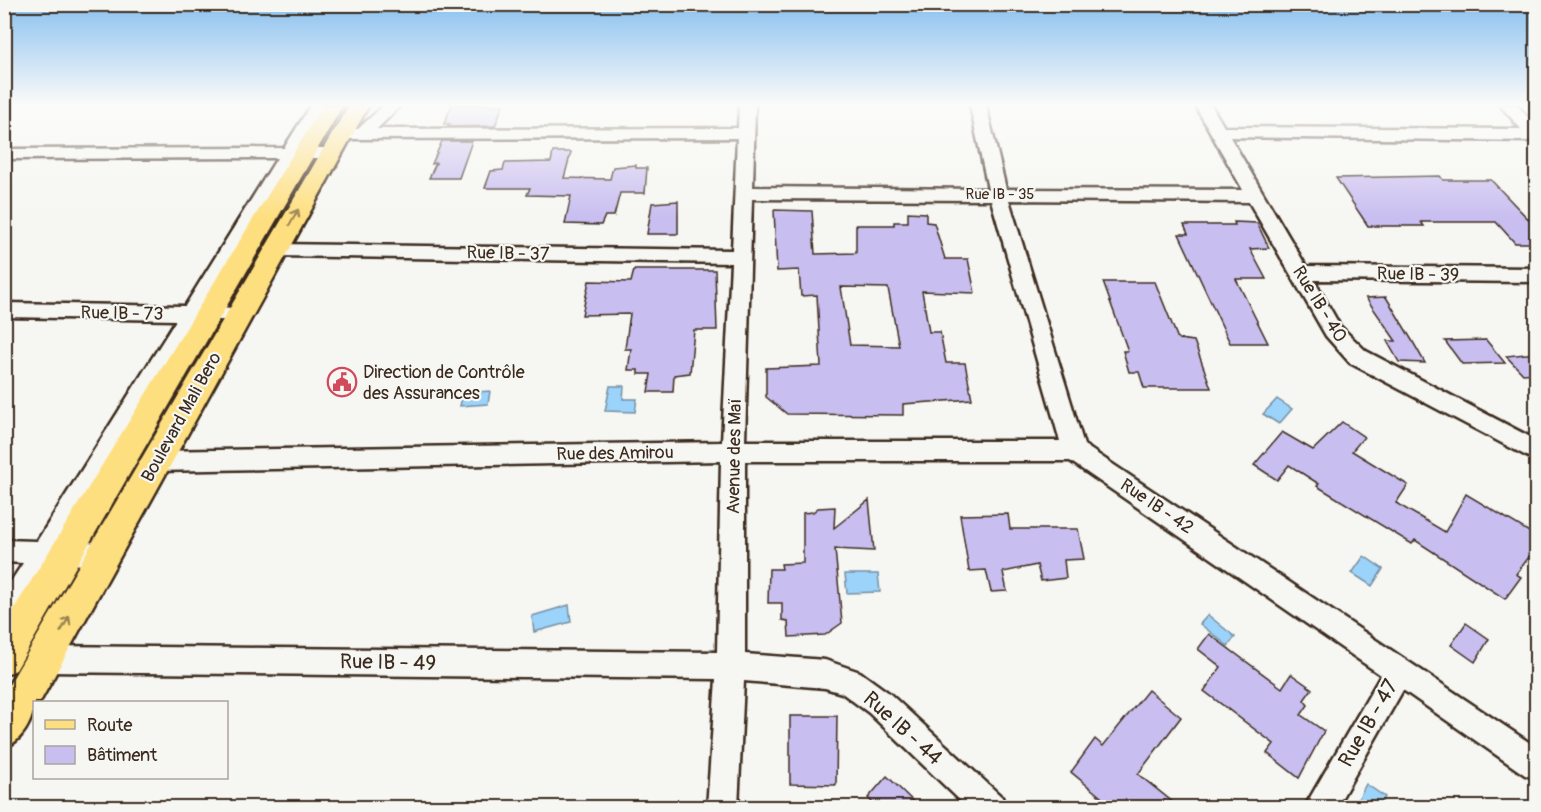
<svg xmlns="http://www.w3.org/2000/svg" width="1541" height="812" font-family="Pangolin,sans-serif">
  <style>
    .water { fill: #9bd3fa; stroke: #758fa2; stroke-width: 1.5 }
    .building { fill: #c8bef0; stroke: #3b2a1e; stroke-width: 1.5; fill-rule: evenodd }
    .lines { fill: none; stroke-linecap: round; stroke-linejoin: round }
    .minor-casing { stroke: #3b2a1e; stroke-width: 5 }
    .major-casing { stroke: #3b2a1e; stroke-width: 5 }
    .minor { fill: #f6f6f2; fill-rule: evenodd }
    .major { fill: #fedf80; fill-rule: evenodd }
    .oneway { stroke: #9c844f }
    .labels { text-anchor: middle; stroke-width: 4.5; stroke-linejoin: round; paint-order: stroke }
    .far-street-label { font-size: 15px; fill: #3b2a1e; stroke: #f6f6f2 }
    .street-label { font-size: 18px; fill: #3b2a1e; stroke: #f6f6f2 }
    .poi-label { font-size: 18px; fill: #3b2a1e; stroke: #f6f6f2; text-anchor: start }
    .near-street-label { font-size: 21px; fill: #3b2a1e; stroke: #f6f6f2 }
  </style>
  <rect width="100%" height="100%" fill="#f6f6f2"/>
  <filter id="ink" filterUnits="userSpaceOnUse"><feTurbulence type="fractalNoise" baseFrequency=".0167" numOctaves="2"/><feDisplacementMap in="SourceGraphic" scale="12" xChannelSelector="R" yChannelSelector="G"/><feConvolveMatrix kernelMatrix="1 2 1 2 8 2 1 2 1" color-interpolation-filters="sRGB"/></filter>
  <g filter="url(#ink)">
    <g class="water">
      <path d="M610,386h14l-1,13h14l-2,13 -30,-1z"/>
      <path d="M490,391l-2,13 -28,2 3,-13z"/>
      <path d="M1277,399l15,10 -13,15 -16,-10z"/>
      <path d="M1364,556l19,13 -11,17 -20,-13z"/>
      <path d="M878,574l2,18 -33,1 -2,-19z"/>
      <path d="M569,605l2,17 -37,10 -2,-16z"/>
      <path d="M1208,615l27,22 -7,9 -28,-22z"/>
      <path d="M1366,784l19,13 -6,10h-25z"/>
    </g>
    <g class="building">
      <path d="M452,105h51l-8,21 -47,1 2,-3h-6z"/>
      <path d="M442,141h30l-13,37h-30l7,-15 -4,1z"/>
      <path d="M553,152h18l-7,26 46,1 3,-12 23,-2v3h11l-2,25h-25l-6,23h-9l-4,9 -36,-1 6,-28 -44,-1 3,-7h-45l6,-17 12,-1 2,-7 46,-1z"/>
      <path d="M1440,176l3,4h48l45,47v16h-21l-19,-21h-75l3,4h-56l-32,-48z"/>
      <path d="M678,201v33h-31l5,-31z"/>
      <path d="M774,210l38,1 3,43 41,-1v-28h38v-3h14v-10l18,1v9l8,1 11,36h23l7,34 -53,-2 7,41h11l6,31h19l7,36 -69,5v11l-116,-1 -21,-17v-29l55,-2 -4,-71 -16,1 -2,-26 -22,1zM841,287l47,1 11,58 -49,-1z"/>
      <path d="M1234,222l23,1 12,25 -19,1 16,30h-30l32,64h-38l-51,-109h9l-4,-9h51z"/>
      <path d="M634,270h81l2,60h-23l-4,43 -16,2 -1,17h-25l3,-18h-13v-4h-10l3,-21h-6l5,-35 -48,1 7,-34 42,1z"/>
      <path d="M1103,282h52l23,57 16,2 17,47h-67l-5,-16h-10l-6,-21h5z"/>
      <path d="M1386,297l27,45 12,21 -26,-1 -12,-21h9l-30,-43z"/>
      <path d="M1486,340l19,23 -43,1 -17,-23z"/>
      <path d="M1536,353v20l-13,1 -17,-18z"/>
      <path d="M1342,422l22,15 -12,14 56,34 -12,18 49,29 21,-38 70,42v12l-20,26 5,3 -16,22 -90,-59 -3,4 -95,-58 2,-2 -30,-19 -12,15 -23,-15 28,-33 31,18z"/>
      <path d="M869,500l5,51 -39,-2 7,74 -17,12 -36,2 -1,-16 -6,-1v-17h-14l1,-34h13l-1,-5 22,-1v-50l10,-1 5,-4 17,-1 -1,21z"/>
      <path d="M1008,514l2,15h68l6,30 -20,1 2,18 -25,3 -4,-16 -34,7 4,19 -16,1 -5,-22 -17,1 -9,-56z"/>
      <path d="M1466,623l23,16 -14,23 -24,-17z"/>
      <path d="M1209,634l73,54 9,-14 21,15 -8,11 4,5 -7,10 23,16 -25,47 -32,-25 7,-9 -70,-53 17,-24 -23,-18z"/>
      <path d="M1148,690l33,27 -43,57 41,33h-86l8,-10 -30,-25 24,-33 8,7z"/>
      <path d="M790,716h47l-1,69 -46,-1z"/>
      <path d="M887,776l32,31h-42l-9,-9z"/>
    </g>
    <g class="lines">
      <g class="minor-casing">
        <g id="minor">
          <path d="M311,105h16l-26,43h29l9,5 -9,5h-35l-89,148 40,3 3,5 -3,5 -49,2 -133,220 41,2 9,3 4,8 -4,8 -9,3 -54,-1 -37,62 -10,3v-37l19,-29 -19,-1v-22l33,1 139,-221 -172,-3v-14l181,3 92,-148 -273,1v-10l280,-1z"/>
          <path d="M384,105h17l-24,24 361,-1 1,-23h16l-2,82 235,2 -18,-84h16l20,84 237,1 -48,-85h16l13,22 297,2 -21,-24h17l19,22v14l-306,-4 76,129 230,2v14l-222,-2 26,46 26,25 170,89v21l-186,-98 -24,-27 -77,-134 -240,-2 75,245 452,302v32l-11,-4 -122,-85 -67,118h-32l77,-133 -311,-214h-325v193l80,6 35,12 29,21 113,104 4,11h-38l-99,-95 -27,-20 -17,-5 -81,-7 -6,127h-31l9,-129 -671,-7 -10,-4 -4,-9 4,-9 10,-4 672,6 4,-191 -565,10 -8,-3 -4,-7 4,-7 8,-3 566,-9 9,-179 -455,-7 -7,-2 -3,-4 3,-4 7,-2 456,6 5,-112 -396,1 -8,-5 8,-5h17zM752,199l239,1 69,241h-315z"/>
        </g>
      </g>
      <g class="major-casing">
        <g id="major">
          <path d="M323,105h20l-327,565 -12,5v-50z"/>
          <path d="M349,105h20l-329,597h-6c0,19 -13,40 -30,46v-55z"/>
        </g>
      </g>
      <use href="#minor" class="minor"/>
      <use href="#major" class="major"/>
    </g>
    <defs><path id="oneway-shaft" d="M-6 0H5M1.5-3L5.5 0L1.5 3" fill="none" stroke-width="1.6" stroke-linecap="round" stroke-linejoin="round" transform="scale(1.5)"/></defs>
    <g class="oneway">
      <use href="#oneway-shaft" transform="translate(294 217) rotate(-61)"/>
      <use href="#oneway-shaft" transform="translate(65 624) rotate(-60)"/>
    </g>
  </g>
  <linearGradient id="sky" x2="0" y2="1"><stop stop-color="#89c0ef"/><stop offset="0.48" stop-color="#fbfbf9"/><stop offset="1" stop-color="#fbfbf9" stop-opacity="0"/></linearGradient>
  <rect width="1541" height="218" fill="url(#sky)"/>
  <defs>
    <g id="civic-ring" transform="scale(1.5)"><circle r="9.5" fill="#f6f6f2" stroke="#d1495b" stroke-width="1.5"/><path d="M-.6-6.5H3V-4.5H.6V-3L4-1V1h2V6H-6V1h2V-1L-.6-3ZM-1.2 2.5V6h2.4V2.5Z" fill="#d1495b"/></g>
  </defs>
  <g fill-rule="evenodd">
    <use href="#civic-ring" x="342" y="382"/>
  </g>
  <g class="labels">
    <g class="far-street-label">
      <text x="1000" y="199">Rue IB - 35</text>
    </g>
    <g class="street-label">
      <text transform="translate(508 253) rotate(1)" y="6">Rue IB - 37</text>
      <text transform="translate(1418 274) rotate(1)" y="6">Rue IB - 39</text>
      <text transform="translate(1320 304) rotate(58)" y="6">Rue IB - 40</text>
      <text transform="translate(122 313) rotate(1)" y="6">Rue IB - 73</text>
      <text transform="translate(181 417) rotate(-61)" y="6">Boulevard Mali Bero</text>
      <text transform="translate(615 453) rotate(-1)" y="6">Rue des Amirou</text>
      <text transform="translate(734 456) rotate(-89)" y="6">Avenue des Maï</text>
      <text transform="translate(1157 506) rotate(34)" y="6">Rue IB - 42</text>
    </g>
    <g class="poi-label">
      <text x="363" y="378">Direction de Contrôle<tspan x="363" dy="21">des Assurances</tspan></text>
    </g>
    <g class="near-street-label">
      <text transform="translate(388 662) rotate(1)" y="7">Rue IB - 49</text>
      <text transform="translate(1368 723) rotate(-60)" y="7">Rue IB - 47</text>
      <text transform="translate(903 728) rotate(42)" y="7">Rue IB - 44</text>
    </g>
  </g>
  <rect width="1541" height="812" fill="none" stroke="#f6f6f2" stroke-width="24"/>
  <rect x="12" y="12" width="1517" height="788" fill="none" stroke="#3b2a1e" stroke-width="2" filter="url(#ink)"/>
  <rect x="33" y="701" width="195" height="78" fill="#f6f6f2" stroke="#aba49d" stroke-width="1.5"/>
  <rect x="45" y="720" width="30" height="9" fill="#fedf80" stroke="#aba49d" stroke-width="1.5"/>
  <text x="87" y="731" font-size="18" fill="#3b2a1e">Route</text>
  <rect x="45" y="746" width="30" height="18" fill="#c8bef0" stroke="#aba49d" stroke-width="1.5"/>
  <text x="87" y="761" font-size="18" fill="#3b2a1e">Bâtiment</text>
</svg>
